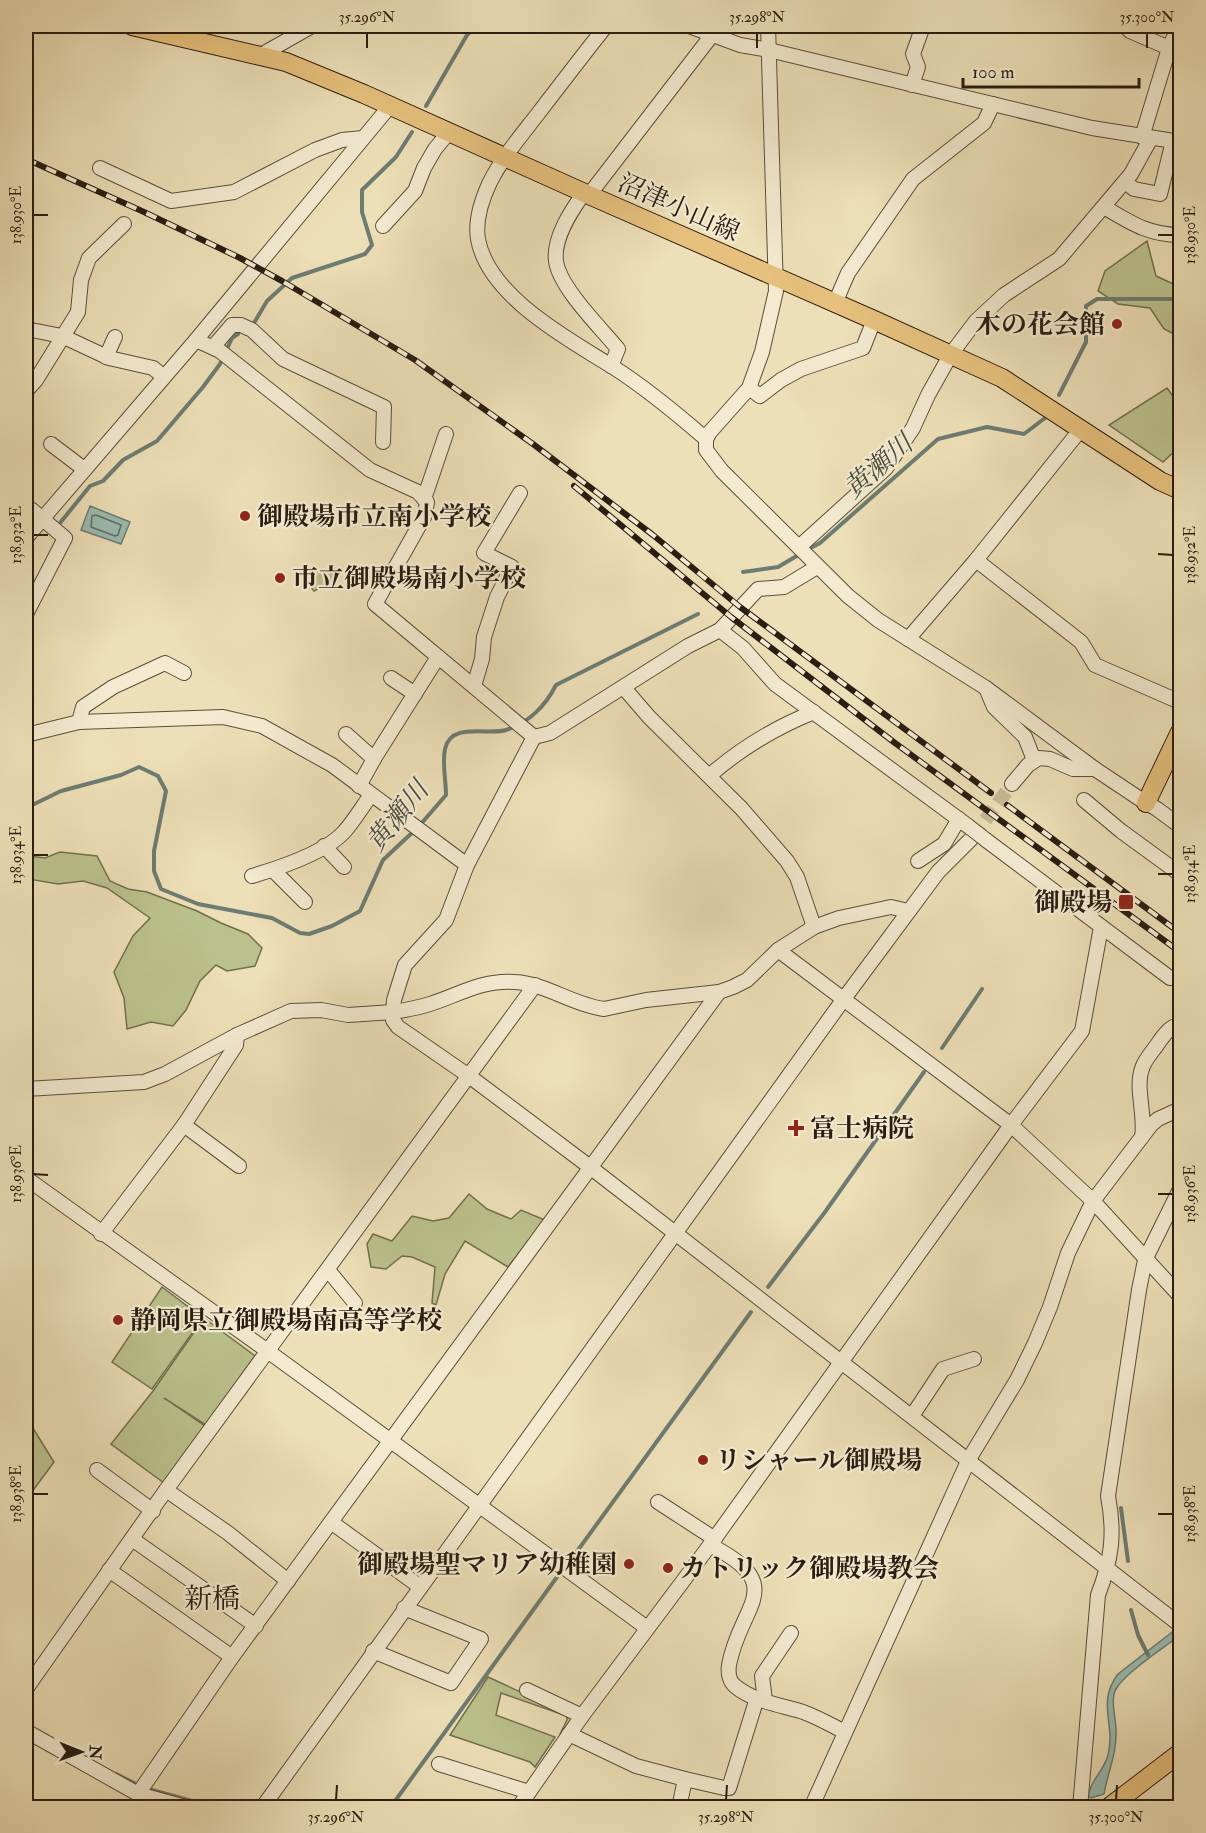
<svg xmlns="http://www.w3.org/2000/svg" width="1206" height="1833" font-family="'IM FELL Double Pica','Noto Serif JP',serif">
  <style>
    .green { fill: #bbc18c; stroke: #726f4e; stroke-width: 1.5 }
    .water { fill: #99bcb2; stroke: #6d7c72; stroke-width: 1.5 }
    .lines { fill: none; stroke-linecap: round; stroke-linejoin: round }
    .shore { stroke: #626c62; stroke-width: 1.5 }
    .stream { stroke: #6d7c72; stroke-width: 4 }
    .minor-tunnel { stroke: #c6b896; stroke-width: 14; stroke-dasharray: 14 7; stroke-linecap: butt }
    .minor-casing { stroke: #5b4e3a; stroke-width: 16 }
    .major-casing { stroke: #2a1d11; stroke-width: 20 }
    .minor { stroke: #f3ead0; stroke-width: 14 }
    .major { stroke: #e6c07c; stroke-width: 18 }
    .rail-casing { stroke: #2a1d11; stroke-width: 6 }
    .rail { stroke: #f3ead0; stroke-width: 4; stroke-dasharray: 11; stroke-linecap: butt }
    .minor-bridge-casing { stroke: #5b4e3a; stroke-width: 16; stroke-linecap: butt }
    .minor-bridge { stroke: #f3ead0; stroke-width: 14 }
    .ticks { fill: none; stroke: #2a1d11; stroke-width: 2 }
    .poi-dot { fill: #8f2418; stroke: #f3ead0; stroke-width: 2 }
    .labels { text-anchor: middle; stroke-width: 4.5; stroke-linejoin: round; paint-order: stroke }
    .street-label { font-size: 26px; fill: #2a1d11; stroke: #f3ead0 }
    .poi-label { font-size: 26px; font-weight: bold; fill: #2a1d11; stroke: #f3ead0; text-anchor: start }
    .water-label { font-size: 27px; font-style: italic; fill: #4b4d41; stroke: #f3ead0 }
    .quarter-label { font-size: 28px; fill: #2a1d11; stroke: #f3ead0 }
    .neatline { fill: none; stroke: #2a1d11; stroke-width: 2 }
    .ticks-label { font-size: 15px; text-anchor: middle; fill: #2a1d11 }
  </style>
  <rect width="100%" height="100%" fill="#eddfb7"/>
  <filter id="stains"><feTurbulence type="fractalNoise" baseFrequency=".00333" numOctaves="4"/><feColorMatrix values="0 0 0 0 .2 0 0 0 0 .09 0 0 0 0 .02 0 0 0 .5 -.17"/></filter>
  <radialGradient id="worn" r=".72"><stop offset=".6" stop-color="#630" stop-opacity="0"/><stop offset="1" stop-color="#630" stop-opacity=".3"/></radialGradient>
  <g class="green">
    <path d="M1147,241l9,35 24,11v50l-16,-8 -14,-21 -32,-4 -20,-13 7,-20z"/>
    <path d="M1167,388l13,18v40l-17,16 -54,-37z"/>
    <path d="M319,570l12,2 7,6 -9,9h-7l-8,4c-5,-5 -7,-9 -5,-17z"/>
    <path d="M60,852l37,4 13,25 18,8 19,3 50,19 24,12 27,11 14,14 -7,18 -28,5 -11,-6 -16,16 -14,29 -13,16 -22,-4 -24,7 -3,-31 -10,-26 19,-36 17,-18 -43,-30 -24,-7 -25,3 -29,-5 -3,11v-33l3,-1 16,2z"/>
    <path d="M469,1194l18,15 24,10 10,-9 24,10 -37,47 -43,-26 -20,33 -9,31 -4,-2 3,-36 -23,-10 -10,-1 -16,13 -15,-2 -4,-23 6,-10 19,7 20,-25 21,5 16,-3z"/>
    <path d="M162,1287l41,31 -51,71 -40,-27z"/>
    <path d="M204,1318l51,38 -49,69 -42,-27 41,28 -41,57 -53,-39 42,-53z"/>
    <path d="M26,1417l28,45 -28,38z"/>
    <path d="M488,1677l89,41 -15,18 -2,-2 7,-14v-4l-66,-23 -5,22 59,22 -20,30 -5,-5 -80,-27z"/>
  </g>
  <g class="water">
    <path d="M90,506l40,16 -9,22 -40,-14z"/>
    <path d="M1180,1626v9c-16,13 -54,37 -64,54 -6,10 0,30 0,41 1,24 -8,41 -12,64l-13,4 -3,-2c2,-15 16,-25 20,-41 8,-31 -12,-52 10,-81z"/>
  </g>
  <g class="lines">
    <path class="shore" d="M96,515l25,10 -3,10 -3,1 -24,-9 1,-11z"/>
    <g class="stream">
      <path d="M426,106l41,-71 9,-9"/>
      <path d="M254,323l13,-22 25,-23 73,-24 7,-9 -10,-33v-22l34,-33 16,-25"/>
      <path d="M1059,395l27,-53v-36l11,-7h83"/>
      <path d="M60,523l30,-37 13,-5 20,-21 34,-19 46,-54 17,-23 12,-26 6,-4"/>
      <path d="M807,550l13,-7 118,-104 49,-12 37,7 21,-16"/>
      <path d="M743,572l35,-5 22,-13"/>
      <path d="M26,808l35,-17 60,-16 18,-8 19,9 8,15 -12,60v20l7,18 37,15 74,14 28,15 9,1 23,-8 28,-15 23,-51 32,-30"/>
      <path d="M420,825l26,-30c0,-14 -4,-32 -1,-46 6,-28 44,-13 61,-19 23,-7 40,-25 50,-45l142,-71"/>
      <path d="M942,1048l40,-59"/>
      <path d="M768,1287l57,-75 99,-140"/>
      <path d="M1121,1508l7,53"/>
      <path d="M570,1561l181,-249"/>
      <path d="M1131,1610l7,25 10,20"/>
      <path d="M116,1774l18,9"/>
      <path d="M152,1790l65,18"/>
      <path d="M390,1808l167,-231"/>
    </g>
    <path class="minor-tunnel" d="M973,837l39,-53"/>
    <g class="minor-casing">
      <g id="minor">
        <path d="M606,26c-23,29 -46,59 -69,89 -17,22 -35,43 -47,67 -8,17 -15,39 -12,57 10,57 90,100 135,128 33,21 63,46 93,72"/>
        <path d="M689,26l51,19 29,5 323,78 88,14"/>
        <path d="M768,26l8,265 -14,61 -13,36 -39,44 -4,7v11l16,21 126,125 30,24 108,68 109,81 45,30 17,10 23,17"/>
        <path d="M1125,26l5,5 39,17"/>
        <path d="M261,55l51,-29"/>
        <path d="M912,85l6,-18 -5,-13 10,-28"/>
        <path d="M1142,137l27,-89 10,-22"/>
        <path d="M100,168l71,33 63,-9 81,-42 27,-10 21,-2"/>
        <path d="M1125,182l9,7 26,5 13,-53"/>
        <path d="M584,193c-13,18 -31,45 -28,68 3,26 45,67 62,88l-7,17"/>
        <path d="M589,195l123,-160"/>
        <path d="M1104,207c27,16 45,28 76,28"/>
        <path d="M383,226l32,-35 9,-23 11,-19 14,-17"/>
        <path d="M835,303l13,-30 65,-94 71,-56 9,-19"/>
        <path d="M26,329l36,7 47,22 44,10 11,9"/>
        <path d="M196,340l24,11 150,119 48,22 9,10 -2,13 -50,89 159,133"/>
        <path d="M213,347l19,-22h9l11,5 31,29 101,48 -1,35"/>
        <path d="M106,357l9,-20"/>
        <path d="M749,388l11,8 21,-16 20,-11 62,-21 11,-28"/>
        <path d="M26,391l10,-11 42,-68 3,-32 8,-22 35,-34"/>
        <path d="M51,444l33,25"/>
        <path d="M424,499l22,-65"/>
        <path d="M26,507l6,3 33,28 -39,76"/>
        <path d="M26,538l170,-198 194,-234"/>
        <path d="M799,547l87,-79 27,-40 15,-33 23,-41 25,-33 28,-26 55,-36 72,-85 20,-36"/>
        <path d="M976,560l105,82 14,23 85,37"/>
        <path d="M720,630l23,18 32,36 193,142"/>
        <path d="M908,639l68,-79 105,-131"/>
        <path d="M391,678l24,16"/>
        <path d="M474,686l8,-27 2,-22 13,-40 15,-30 -28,-14 36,-60"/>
        <path d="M624,688l25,29 92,91 46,53 10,16 17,50"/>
        <path d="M986,688l8,19 31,30 9,23"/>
        <path d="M79,722l4,-15 30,-20 52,-24 19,10"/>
        <path d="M346,734l28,25"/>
        <path d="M26,735l53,-13 144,-5 39,9 70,39 135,100"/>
        <path d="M709,776c32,-28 65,-48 105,-64"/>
        <path d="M1012,784l16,-19 11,-7 11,1 23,10h22"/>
        <path d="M359,786l16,-29 63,-100"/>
        <path d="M1084,800l37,31 59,43"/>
        <path d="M986,840l184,138"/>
        <path d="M324,846l20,21"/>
        <path d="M918,861l26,-17 15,-25"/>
        <path d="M273,870l32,32"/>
        <path d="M252,876c27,-8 73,-23 92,-44 10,-11 18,-25 27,-37"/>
        <path d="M908,911l-17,-4 -52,11 -25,9 -36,23 -31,30 -14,7 -14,5 -73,8 -42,9c-31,-4 -57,-25 -89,-27 -31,-3 -57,13 -85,22 -12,4 -25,6 -37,8v8l5,7 71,49 121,91 590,458"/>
        <path d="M778,950l233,175 82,76 87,95"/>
        <path d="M26,1089l118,-7 21,-8 72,-39 54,-24 30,-1 27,5 45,-3 1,-12 11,-35 41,-45 21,-55 67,-128 16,-4 138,-87 32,-16 38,-41 26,-2 33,-20"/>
        <path d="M184,1125l55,41"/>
        <path d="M1142,1137c4,-24 -8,-50 1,-71 3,-8 11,-16 16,-24 6,-8 11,-16 21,-17"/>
        <path d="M26,1178l243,174 378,276"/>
        <path d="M101,1234l83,-109 52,-80 1,-10"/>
        <path d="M328,1270l27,33"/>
        <path d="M912,1416l31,-47 31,-10"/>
        <path d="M97,1470l56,41"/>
        <path d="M166,1490l62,43 60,48"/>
        <path d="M658,1502l57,37"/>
        <path d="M331,1522l88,64"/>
        <path d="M132,1539l124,87"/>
        <path d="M710,1545c80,41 30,59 19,120 -1,7 0,16 6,21 19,16 46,19 68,26 14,5 28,13 42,20"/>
        <path d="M109,1570l123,87"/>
        <path d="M373,1651l78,32 30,-44 -77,-31"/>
        <path d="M26,1689l140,-199 369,-505"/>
        <path d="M527,1690l55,26"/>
        <path d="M765,1701l-3,-25 29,-43"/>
        <path d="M26,1731l112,63 51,14"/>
        <path d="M569,1734l67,32 49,13 -6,29"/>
        <path d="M439,1764l90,28"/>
        <path d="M685,1779l39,9h5l28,-90"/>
        <path d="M138,1794l94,-137 487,-665"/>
        <path d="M262,1808l581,-808 95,-128 35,-35"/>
        <path d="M518,1808l64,-92 128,-171 301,-420 71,-94 19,-104"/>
        <path d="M811,1808l158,-349 48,-79 18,-37 15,-36 18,-54 25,-52 58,-76 7,-6 22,-10"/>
        <path d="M1080,1808l18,-213c14,-36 17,-62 10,-99l31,-206 6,-30 35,-71"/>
      </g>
    </g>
    <g class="major-casing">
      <g id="major">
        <path d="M132,26l154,36 78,32 225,101 285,125 128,58 158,103 20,9"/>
        <path d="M1146,803l34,-71"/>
        <path d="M1108,1808l72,-55"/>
      </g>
    </g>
    <use href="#minor" class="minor"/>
    <use href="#major" class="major"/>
    <g class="rail-casing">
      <g id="rail">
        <path d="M26,159l118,53 96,46 42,23 133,79 118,84 120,91 87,72 251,186"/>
        <path d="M574,486l157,131 164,126 285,209"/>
        <path d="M1007,805l173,128"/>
      </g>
    </g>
    <use href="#rail" class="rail"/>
    <g class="minor-bridge-casing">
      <path id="minor-bridge" d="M968,826l18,14"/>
    </g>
    <use href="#minor-bridge" class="minor-bridge"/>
  </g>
  <path class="ticks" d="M367,48v-15M757,48v-15M1147,48v-15M33,215h15M1158,235h15M33,535h15M1158,554l15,1M33,855h15M1158,874h15M33,1174l15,1M1158,1194h15M33,1494h15M1158,1514h15M336,1800l1,-15M726,1800l1,-15M1116,1800l1,-15"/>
  <g class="poi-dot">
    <circle cx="1117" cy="324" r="6"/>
    <circle cx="245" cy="516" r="6"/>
    <circle cx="280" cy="578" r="6"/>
    <rect x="1118" y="894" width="16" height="16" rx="3"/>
    <path d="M793 1119h6v6h6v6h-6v6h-6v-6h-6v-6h6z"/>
    <circle cx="118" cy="1320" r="6"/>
    <circle cx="703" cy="1460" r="6"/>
    <circle cx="629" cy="1564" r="6"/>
    <circle cx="668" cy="1568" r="6"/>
  </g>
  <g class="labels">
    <g class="street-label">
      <text transform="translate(679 207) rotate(24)" y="9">沼津小山線</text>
    </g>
    <g class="poi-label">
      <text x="1105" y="333" text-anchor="end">木の花会館</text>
      <text x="257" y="525">御殿場市立南小学校</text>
      <text x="292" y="587">市立御殿場南小学校</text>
      <text x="1112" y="911" text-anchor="end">御殿場</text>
      <text x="810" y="1137">富士病院</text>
      <text x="130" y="1329">静岡県立御殿場南高等学校</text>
      <text x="715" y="1469">リシャール御殿場</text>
      <text x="617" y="1573" text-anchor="end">御殿場聖マリア幼稚園</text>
      <text x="680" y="1577">カトリック御殿場教会</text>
    </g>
    <g class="water-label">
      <text transform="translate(878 466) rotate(-41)" y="9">黄瀬川</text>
      <text transform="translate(397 816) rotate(-51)" y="9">黄瀬川</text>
    </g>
    <g class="quarter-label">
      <text x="212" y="1608">新橋</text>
    </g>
  </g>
  <rect width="1206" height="1833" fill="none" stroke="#eddfb7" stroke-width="66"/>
  <g transform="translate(81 1752) rotate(91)" stroke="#f3ead0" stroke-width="4.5" paint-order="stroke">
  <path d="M0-4.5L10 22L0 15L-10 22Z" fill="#2a1d11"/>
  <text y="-9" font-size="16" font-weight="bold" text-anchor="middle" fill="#2a1d11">N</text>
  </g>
  <path d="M963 78v9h176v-9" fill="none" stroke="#2a1d11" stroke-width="3"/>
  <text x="972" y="78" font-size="18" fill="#2a1d11" stroke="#f3ead0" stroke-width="4.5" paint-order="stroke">100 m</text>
  <rect x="33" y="33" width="1140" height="1767" class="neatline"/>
  <g class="ticks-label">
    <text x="367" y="22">35.296°N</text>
    <text x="757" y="22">35.298°N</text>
    <text x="1147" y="22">35.300°N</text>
    <text transform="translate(16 215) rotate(-90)" y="5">138.930°E</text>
    <text transform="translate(1190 235) rotate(-90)" y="5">138.930°E</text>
    <text transform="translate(16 535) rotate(-90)" y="5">138.932°E</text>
    <text transform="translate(1190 555) rotate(-90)" y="5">138.932°E</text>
    <text transform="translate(16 855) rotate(-90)" y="5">138.934°E</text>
    <text transform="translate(1190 874) rotate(-90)" y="5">138.934°E</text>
    <text transform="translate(16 1174) rotate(-90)" y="5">138.936°E</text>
    <text transform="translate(1190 1194) rotate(-90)" y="5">138.936°E</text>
    <text transform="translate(16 1494) rotate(-90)" y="5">138.938°E</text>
    <text transform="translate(1190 1514) rotate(-90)" y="5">138.938°E</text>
    <text x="336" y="1822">35.296°N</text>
    <text x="726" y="1822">35.298°N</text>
    <text x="1116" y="1822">35.300°N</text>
  </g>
  <rect width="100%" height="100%" filter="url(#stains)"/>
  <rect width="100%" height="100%" fill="url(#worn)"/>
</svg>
